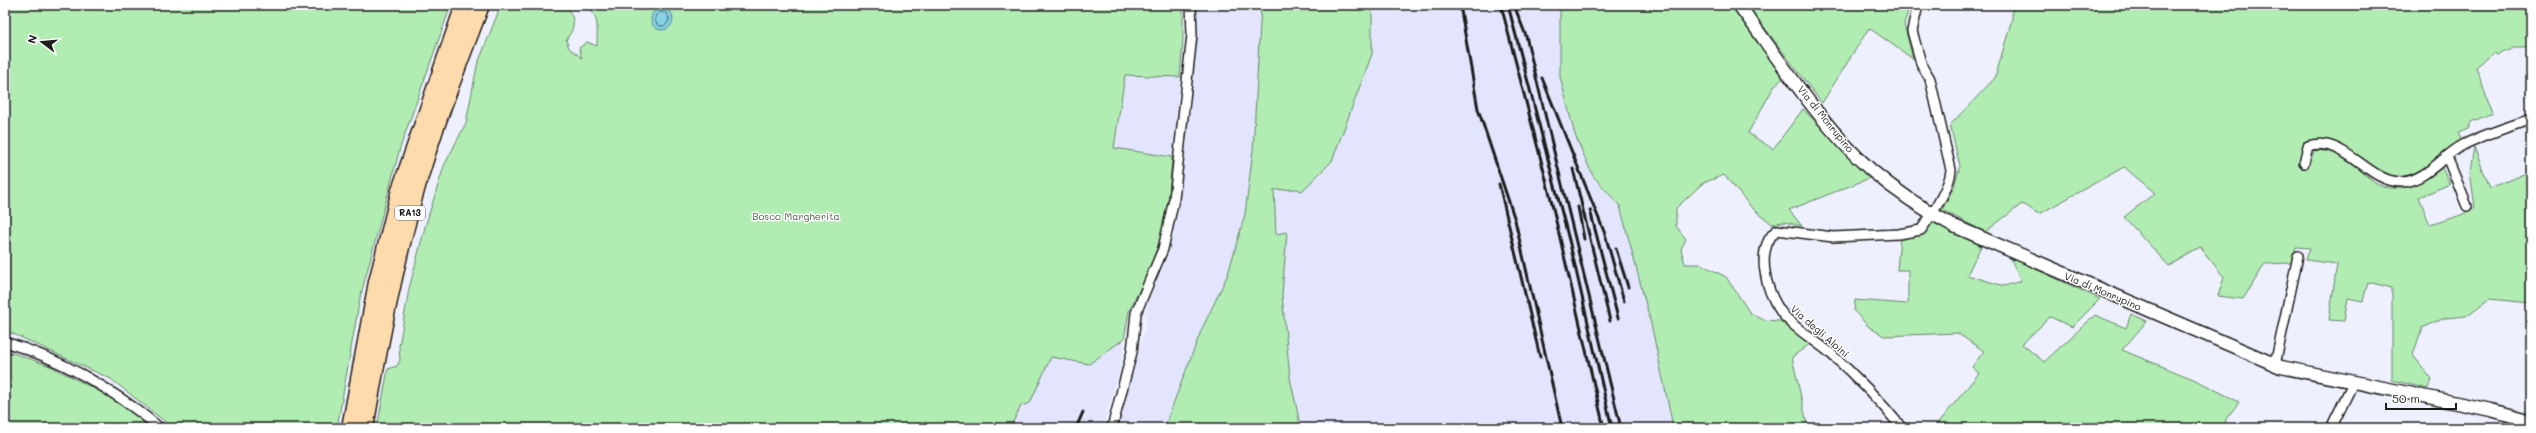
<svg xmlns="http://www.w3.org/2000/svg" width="2536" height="433" font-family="Mali,sans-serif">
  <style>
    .built { fill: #e3e5ff }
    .green { fill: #b1edb2; stroke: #668467 }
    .water { fill: #85d2e4; stroke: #5b8994 }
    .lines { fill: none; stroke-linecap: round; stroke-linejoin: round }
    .shore { stroke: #46656c; stroke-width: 1 }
    .minor-casing { stroke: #1c1c1c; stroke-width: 12 }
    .secondary-casing { stroke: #1c1c1c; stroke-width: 15 }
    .motorway-casing { stroke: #1c1c1c; stroke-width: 19 }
    .minor { stroke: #fff; stroke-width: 9 }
    .secondary { stroke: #fff; stroke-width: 12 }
    .motorway { stroke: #fedbac; stroke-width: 16 }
    .rail { stroke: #1c1c1c; stroke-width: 3 }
    .labels { text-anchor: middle; stroke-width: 3; stroke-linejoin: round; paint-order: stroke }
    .shield { fill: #fff; stroke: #606060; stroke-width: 1 }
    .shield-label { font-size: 9px; font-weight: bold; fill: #1c1c1c }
    .street-label { font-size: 10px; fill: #1c1c1c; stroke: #fff }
    .park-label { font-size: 10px; fill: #495b49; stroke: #fff }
  </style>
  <rect width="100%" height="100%" fill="#eef0ff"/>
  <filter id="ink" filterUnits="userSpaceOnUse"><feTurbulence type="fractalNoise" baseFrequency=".025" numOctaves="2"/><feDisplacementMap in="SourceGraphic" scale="8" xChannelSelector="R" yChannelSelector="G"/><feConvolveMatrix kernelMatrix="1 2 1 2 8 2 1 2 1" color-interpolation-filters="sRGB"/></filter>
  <g filter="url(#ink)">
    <g class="built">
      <path d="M1195,5h66l-8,145 -8,64 -17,60 -27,57 -37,97h-49l31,-101 1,-26 19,-48 11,-43 10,-71 8,-102z"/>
      <path d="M1372,5h188v72l33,99 27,30 31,118 22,102 3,-1 1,3h-376l-11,-50 -8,-83 5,-62 -11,1 -2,-44 23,-1 75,-135z"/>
      <path d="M1126,75l54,2 -8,80 -58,-9z"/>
      <path d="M1124,339l-3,26 -19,63h-92l11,-22 9,-3 21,-46 38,7z"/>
    </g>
    <g class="green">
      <path d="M5,5h446l-51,143 -40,150 -23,130h-164l-62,-49 -106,-49z"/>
      <path d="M501,5h70l-4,2c9,13 8,21 -1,33l3,8 13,10 -3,-10 8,-6 10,4c0,-17 3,-31 -12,-41h598v35l-3,37 -55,-2 -11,73 58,9 -3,39 -7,39 -15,40 -18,36 -5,28 -35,25 -38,-7 -21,46 -9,3 -11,22h-633l11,-59 9,-3 3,-6 -1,-14 10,-57 16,-62 19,-61 22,-43 11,-57z"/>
      <path d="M1261,5h111v49l-40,107 -30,30 -5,-2 -23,1 2,44 11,-2 -5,63 8,83 11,50h-137l37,-97 27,-57 17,-60 8,-64z"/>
      <path d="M1560,5h172l54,71 -11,9 -27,48 25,16 30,-40 67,69 -81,32 13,16 -18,-4 -12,2 -21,-17 -27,-32 -21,8 -27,25v18l10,13 -5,10 4,15h16l25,13 24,36 14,7 16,1 30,23 -18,13 16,71 -135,-2 -22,-102 -31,-118 -27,-30 -18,-41 -15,-58z"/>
      <path d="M1747,5h163l-6,19 9,35 -44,-31 -47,75z"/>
      <path d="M2012,5h519v42h-13l-21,8 -3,-2 -18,14 16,46 -21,9 -3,7 -10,4 4,8c-17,11 -35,30 -55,35 -38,8 -58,-48 -103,-31l-4,19 7,2 8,-16c12,1 22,2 33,8 7,4 13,14 20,19 25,22 51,8 74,-9l8,16 -31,13 11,28 31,-10 14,-8 -5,-35 4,-25 16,41 41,-17v132l-42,-4 -23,17 -21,2 -23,10 -9,27 19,25 -3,9 -37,-9v-92l-24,-6 -5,19 -15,-3 -4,23 -15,-1 8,-56 -31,-4 4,-12 -14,-1 -5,16 -26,1 -22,35 -25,-3 6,-19 -24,-30 -31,19 -45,-49 31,-24 -31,-26 -85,47 -17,-10 -37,28 -43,-22 12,-23 6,-21 -10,-41 45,-47 17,-59z"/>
      <path d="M1933,223l49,21 -15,31 37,11 17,-5 -11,-24 90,42 -28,28 -22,-10 -28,27 22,18 51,-47 31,13 5,-14 16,7 -25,29 76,31 41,21 -13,17 -2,9h-285l-3,-2 43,-53 -7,-6 12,-16 -27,-18 -73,3 -15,-9 -15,-16 1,-11 53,4v-34h-11l3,-32 23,-4z"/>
      <path d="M5,350l45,16 72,37 28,25h-145z"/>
    </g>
    <circle class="water" cx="662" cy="19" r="11"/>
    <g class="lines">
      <circle class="shore" cx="662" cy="19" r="7"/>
      <g class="minor-casing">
        <g id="minor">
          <path d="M2447,157l20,49"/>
          <path d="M2304,163l4,-17c37,-11 59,36 93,36 25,-1 41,-26 62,-37 21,-11 46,-18 68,-26"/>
          <path d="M5,342c59,18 108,47 155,86"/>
          <path d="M2275,365l23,-109"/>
          <path d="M1112,428l20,-76 4,-39 27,-64 11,-50 18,-164 -1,-30"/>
          <path d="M1902,428c-22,-27 -46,-52 -72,-75 -15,-13 -37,-25 -49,-41 -15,-21 -27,-63 -4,-82l56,7 66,-3 22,-4c10,-14 29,-43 30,-60l-21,-91 -9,-16 -9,-32 6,-26"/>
          <path d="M2331,428l22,-45"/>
        </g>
      </g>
      <g class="secondary-casing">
        <path id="secondary" d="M1739,5c40,54 82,121 132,165 26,22 53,40 83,56l327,141 210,43 40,11"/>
      </g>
      <g class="motorway-casing">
        <g id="motorway">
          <path d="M350,428l27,-146 23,-92 64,-185"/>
          <path d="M365,428c13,-77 28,-156 49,-231 18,-65 43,-129 67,-192"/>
        </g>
      </g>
      <use href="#minor" class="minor"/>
      <use href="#secondary" class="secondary"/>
      <use href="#motorway" class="motorway"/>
      <g class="rail">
        <path d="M1460,5l18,104 37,111 47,208"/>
        <path d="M1501,5l49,190 54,233"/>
        <path d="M1508,5l62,239 42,184"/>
        <path d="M1514,5l12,31 95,392"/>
        <path d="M1542,78l63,156 19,67"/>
        <path d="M1573,169l37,152"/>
        <path d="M1499,184l41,173"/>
        <path d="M1578,207l6,32"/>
        <path d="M1590,210l28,108"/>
        <path d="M1616,249l12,38"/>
        <path d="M1076,428l7,-16"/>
      </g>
    </g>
  </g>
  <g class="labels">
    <rect class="shield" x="395" y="206" width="30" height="14" rx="3"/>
    <g class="shield-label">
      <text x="410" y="216">RA13</text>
    </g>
    <g class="street-label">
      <text transform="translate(1826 119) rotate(51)" y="4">Via di Monrupino</text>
      <text transform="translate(2103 291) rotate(23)" y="4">Via di Monrupino</text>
      <text transform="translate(1820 331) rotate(41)" y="4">Via degli Alpini</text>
    </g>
    <g class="park-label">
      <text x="796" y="220">Bosco Margherita</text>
    </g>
  </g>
  <rect width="2536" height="433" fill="none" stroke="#fff" stroke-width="20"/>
  <rect x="10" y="10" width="2516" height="413" fill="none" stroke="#1c1c1c" stroke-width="1.5" filter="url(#ink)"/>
  <g transform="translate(42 42) rotate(286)" stroke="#ffffff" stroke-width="3" paint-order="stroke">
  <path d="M0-3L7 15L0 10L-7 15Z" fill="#1c1c1c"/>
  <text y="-6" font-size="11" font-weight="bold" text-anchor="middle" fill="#1c1c1c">N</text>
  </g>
  <path d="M2386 403v6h70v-6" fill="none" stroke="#1c1c1c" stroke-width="2"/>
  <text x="2392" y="403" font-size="12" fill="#1c1c1c" stroke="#ffffff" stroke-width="3" paint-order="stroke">50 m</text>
</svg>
